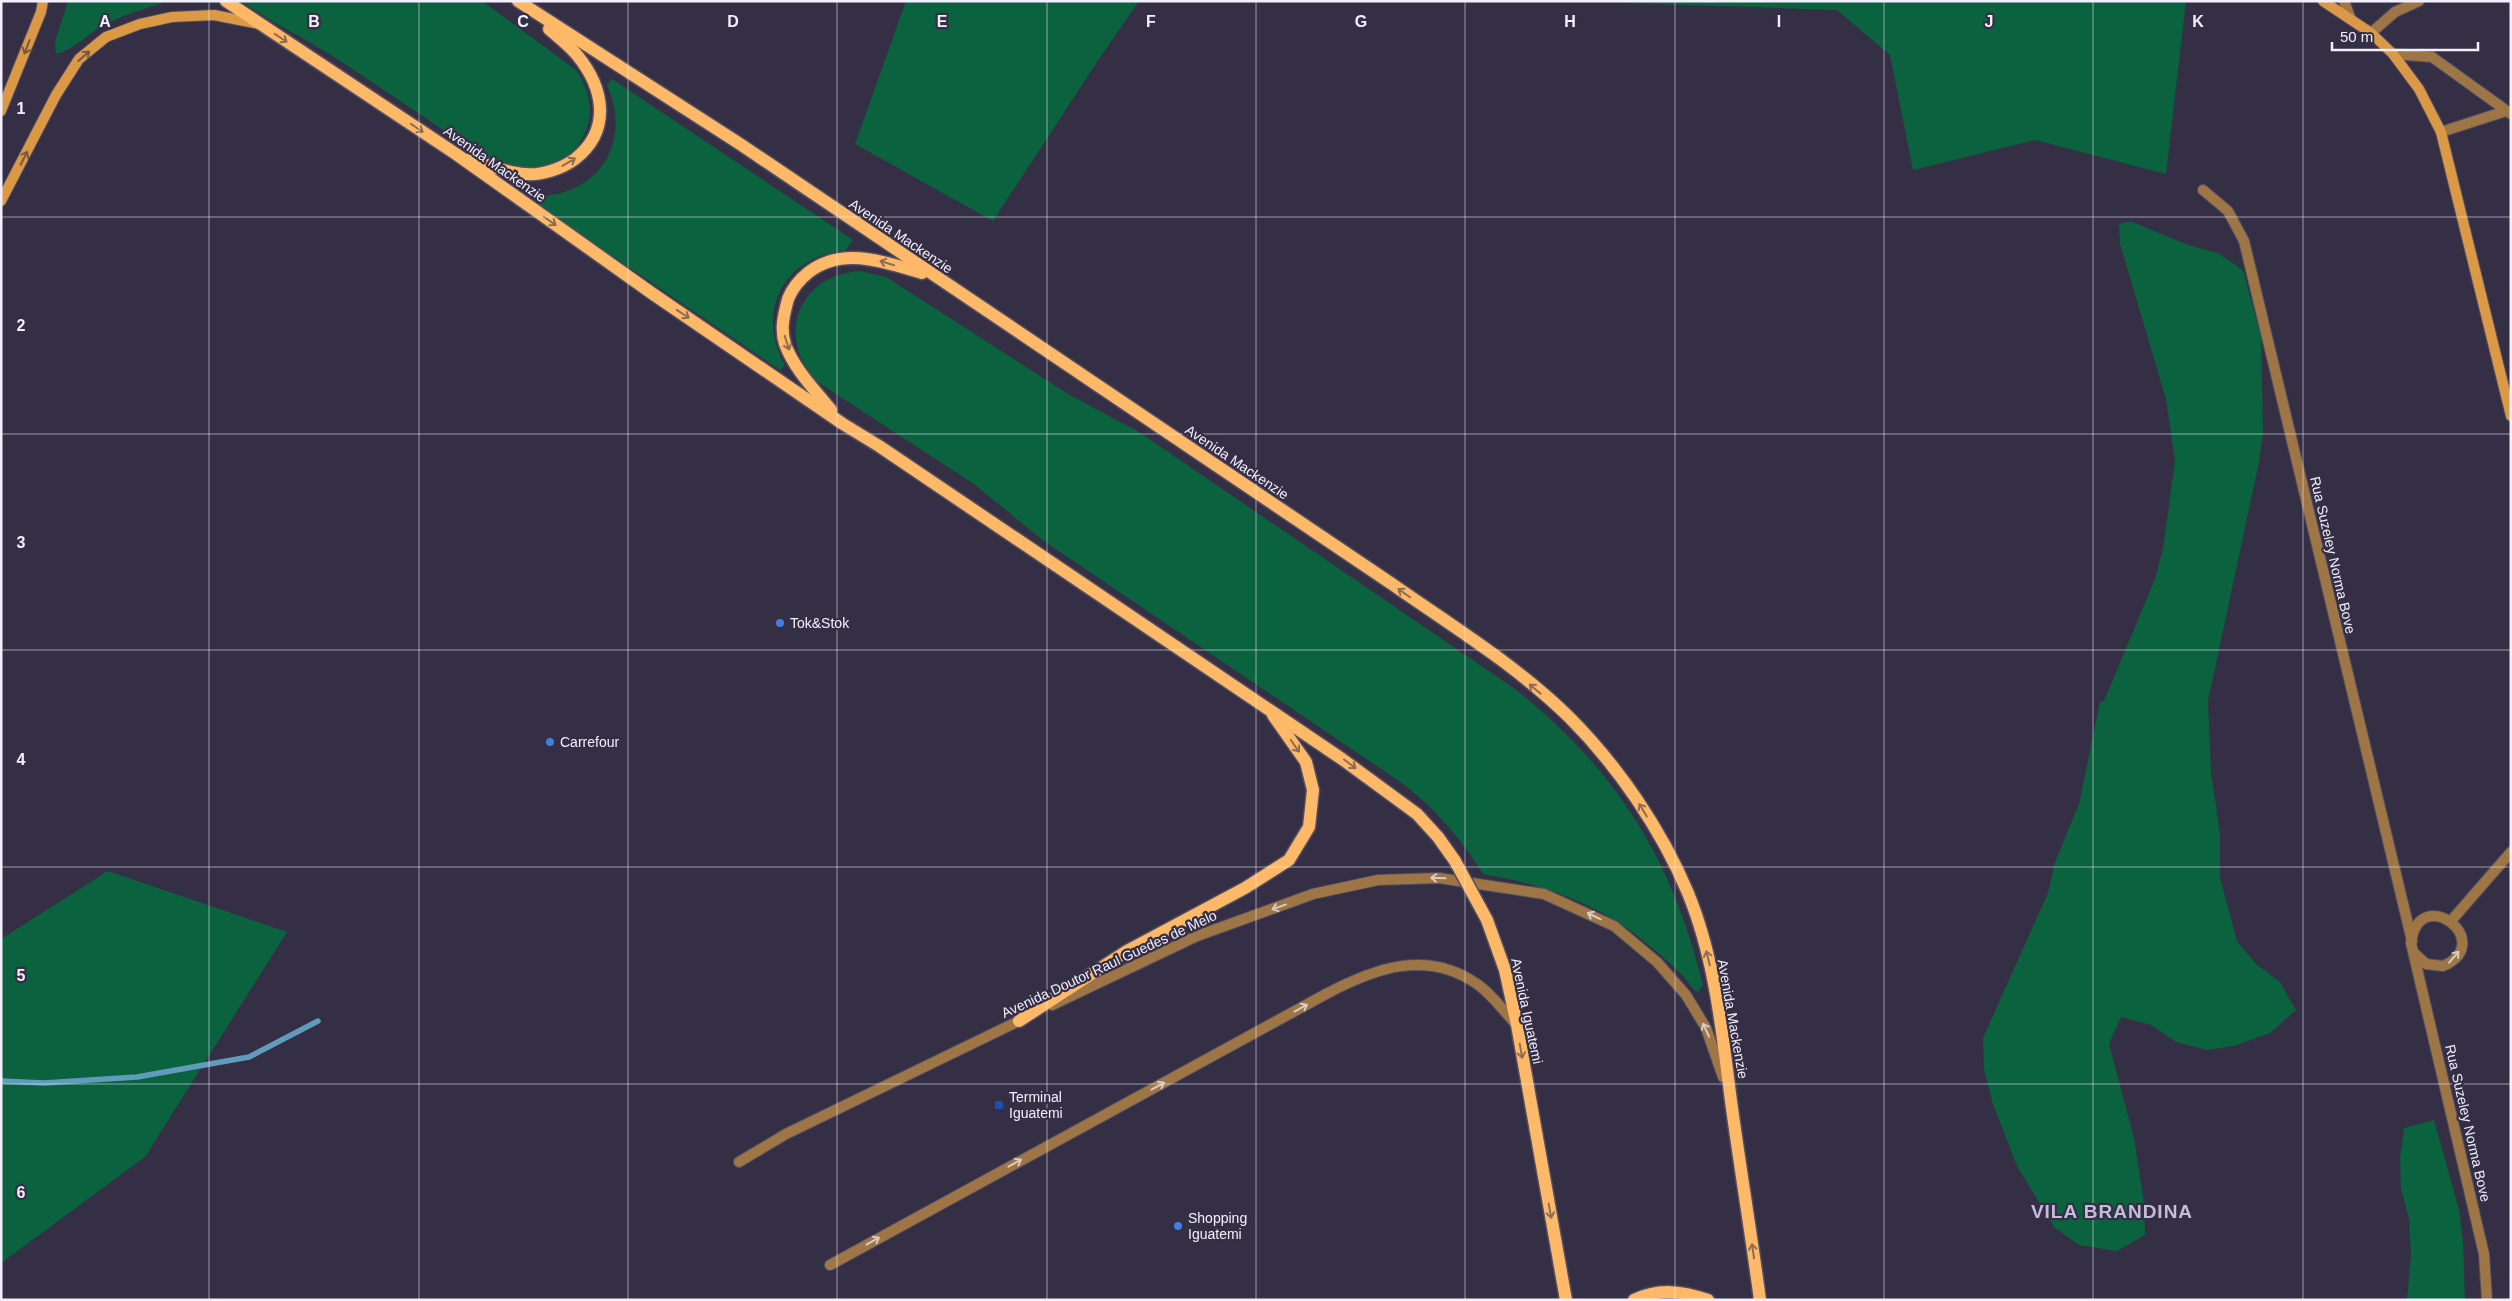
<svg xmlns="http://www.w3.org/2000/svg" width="2512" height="1301" font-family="Arial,sans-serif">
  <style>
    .green { fill: #0b623e }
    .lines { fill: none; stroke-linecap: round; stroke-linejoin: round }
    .stream { stroke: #619bbc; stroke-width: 5.5 }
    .street-casing { stroke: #534e63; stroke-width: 12 }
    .secondary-casing { stroke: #534e63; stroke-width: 12 }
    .primary-casing { stroke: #534e63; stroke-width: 15 }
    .street { stroke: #9e7544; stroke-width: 10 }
    .secondary { stroke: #db9946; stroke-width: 10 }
    .primary { stroke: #fdb968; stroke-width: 12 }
    .primary-bridge-casing { stroke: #534e63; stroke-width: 15; stroke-linecap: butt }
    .primary-bridge { stroke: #fdb968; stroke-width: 12 }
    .oneway { stroke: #8f6d55 }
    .oneway2 { stroke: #775945 }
    .oneway3 { stroke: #dacac6 }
    .grid { fill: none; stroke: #f3effe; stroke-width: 1; stroke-opacity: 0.55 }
    .shop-dot { fill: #3f7fe0; stroke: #352f45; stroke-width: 2 }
    .transit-dot { fill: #1a4fb4; stroke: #352f45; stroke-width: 2 }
    .labels { text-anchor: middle; stroke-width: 4.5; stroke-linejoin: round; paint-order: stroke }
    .street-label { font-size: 14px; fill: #f3effe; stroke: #352f45 }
    .poi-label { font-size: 14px; fill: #f3effe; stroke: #352f45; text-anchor: start }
    .district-label { font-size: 19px; font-weight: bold; letter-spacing: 1px; fill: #c4bcd8; stroke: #352f45 }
    .grid-label { font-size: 16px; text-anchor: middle; font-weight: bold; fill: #f3effe; stroke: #352f45; stroke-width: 4.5; stroke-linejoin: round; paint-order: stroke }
  </style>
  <rect width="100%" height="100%" fill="#352f45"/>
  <g class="green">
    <path d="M68,1h100c-24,8 -47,14 -69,27 -15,9 -26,22 -43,26l-1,-12z"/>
    <path d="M241,1h241l94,69c12,18 19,39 10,60 -9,24 -32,42 -58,41 -36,-2 -70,-31 -98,-50 -35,-23 -69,-47 -104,-69 -28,-17 -58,-32 -85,-51z"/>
    <path d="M906,1h233l-40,58 -106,162 -138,-77z"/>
    <path d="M1623,1h563l-20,173 -131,-34 -122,30 -23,-115 -53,-45 -209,-7z"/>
    <path d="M612,79l241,161 -7,10c-62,6 -91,61 -61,116l-5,4 -241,-164 4,-10c60,-5 88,-57 64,-111z"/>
    <path d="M2130,221l58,24 30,8 25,17 18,67 2,96 -4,29 -51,239 3,71 9,62v44l17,63 19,23 24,18 16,28 -26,23 -33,12 -30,5 -31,-8 -25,-17 -30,-8 -12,27 25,94 10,65 1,32 -28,16 -38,-6 -25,-18 -37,-61 -24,-62 -9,-34 -1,-32 65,-145 7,-31 24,-58 21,-102 4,-1 51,-122 8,-30 12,-88 -9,-62 -46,-155 -1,-20z"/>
    <path d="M860,271l26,6 182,117 71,38 376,257c102,81 157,170 188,296l-5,7c-7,-3 -9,-10 -15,-16 -11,-12 -24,-22 -37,-33 -46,-39 -104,-59 -163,-69 -23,-37 -49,-67 -84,-93l-358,-242 -67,-55 -158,-103c-41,-46 -17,-106 44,-110z"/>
    <path d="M108,871l179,61 -142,225 -144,106v-324z"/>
    <path d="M2434,1120l25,90 4,31 2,59h-58l4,-45 -2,-36 -8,-30 -1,-31 4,-30z"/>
  </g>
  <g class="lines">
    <path class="stream" d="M1,1081l43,2 93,-6 112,-20 69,-36"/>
    <g class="street-casing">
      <g id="street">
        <path d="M2344,1l6,16"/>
        <path d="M2371,33l24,-21 24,-11"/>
        <path d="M2393,54l39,3 79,57"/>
        <path d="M2441,132l65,-21"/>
        <path d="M2203,190l25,21 16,30 168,700"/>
        <path d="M2451,921l60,-69"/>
        <path d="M2414,953l12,11 17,2c55,-24 -24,-85 -32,-23l73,311 3,46"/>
        <path d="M1052,1005l145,-69 116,-42 65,-14 61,-2 105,16 70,32 43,36 29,33 20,33 17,49"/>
        <path d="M739,1162l47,-28 239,-116"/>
        <path d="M830,1265l496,-271c49,-26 101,-45 151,-10 15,10 27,28 40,41"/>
      </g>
    </g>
    <g class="secondary-casing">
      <g id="secondary">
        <path d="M2323,1l48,32 22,21 26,35 22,43 70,284"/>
        <path d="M1,111l40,-99 2,-11"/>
        <path d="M1,201l55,-106 23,-36 27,-22 34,-13 32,-7 42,-2 45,9"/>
      </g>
    </g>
    <g class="primary-casing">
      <g id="primary">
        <path d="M226,1l230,153 197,140 190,130 36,22 463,313 75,55 21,23 17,24"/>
        <path d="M518,1l222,143 652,440c60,42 124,81 177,133 49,49 92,112 119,176 27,66 34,138 43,208 9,66 20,132 29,199"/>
        <path d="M470,159c17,6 37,14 55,15 16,2 38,-6 50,-15 37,-29 29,-71 2,-104 -8,-10 -19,-18 -28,-26"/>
        <path d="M831,410c-16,-20 -37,-41 -46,-66 -5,-15 -1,-30 3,-45 4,-10 12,-20 21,-27 34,-26 76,-10 113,1"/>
        <path d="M1487,920l18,50 12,55 49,275"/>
        <path d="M1019,1021l108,-70 118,-63 44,-28 20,-33 4,-37 -7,-28 -33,-47"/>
        <path d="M1634,1300c25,-12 48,-9 74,0"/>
      </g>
    </g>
    <use href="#street" class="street"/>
    <use href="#secondary" class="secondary"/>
    <use href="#primary" class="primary"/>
    <g class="primary-bridge-casing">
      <path id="primary-bridge" d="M1455,861l32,59"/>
    </g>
    <use href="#primary-bridge" class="primary-bridge"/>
  </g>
  <defs><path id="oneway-shaft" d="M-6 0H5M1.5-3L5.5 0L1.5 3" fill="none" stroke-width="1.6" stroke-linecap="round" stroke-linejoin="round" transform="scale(1.25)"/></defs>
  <g class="oneway">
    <use href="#oneway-shaft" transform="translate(281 38) rotate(34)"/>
    <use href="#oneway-shaft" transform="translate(417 128) rotate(34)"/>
    <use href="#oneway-shaft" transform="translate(569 162) rotate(-31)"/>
    <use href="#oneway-shaft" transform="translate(550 221) rotate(35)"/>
    <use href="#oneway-shaft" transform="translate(887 263) rotate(-163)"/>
    <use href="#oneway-shaft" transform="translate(683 314) rotate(34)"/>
    <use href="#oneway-shaft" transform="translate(787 343) rotate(72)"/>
    <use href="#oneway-shaft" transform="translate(1404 593) rotate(-145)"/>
    <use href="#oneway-shaft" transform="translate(1535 689) rotate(-140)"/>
    <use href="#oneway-shaft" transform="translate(1295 746) rotate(55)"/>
    <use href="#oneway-shaft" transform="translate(1350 764) rotate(37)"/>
    <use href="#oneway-shaft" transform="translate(1643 810) rotate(-121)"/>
    <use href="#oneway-shaft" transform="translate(1708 958) rotate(-104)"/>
    <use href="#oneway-shaft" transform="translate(1521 1051) rotate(80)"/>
    <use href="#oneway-shaft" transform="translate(1550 1211) rotate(80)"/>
    <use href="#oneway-shaft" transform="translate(1753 1251) rotate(-98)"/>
  </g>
  <g class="oneway2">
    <use href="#oneway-shaft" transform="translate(27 47) rotate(111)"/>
    <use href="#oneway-shaft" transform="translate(84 56) rotate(-41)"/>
    <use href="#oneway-shaft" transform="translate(24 158) rotate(-63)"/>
  </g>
  <g class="oneway3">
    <use href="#oneway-shaft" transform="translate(1438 878) rotate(-178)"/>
    <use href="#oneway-shaft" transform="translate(1279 907) rotate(160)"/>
    <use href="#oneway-shaft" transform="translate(1594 916) rotate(-154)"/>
    <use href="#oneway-shaft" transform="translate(2454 957) rotate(-49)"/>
    <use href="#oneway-shaft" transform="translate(1301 1008) rotate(-29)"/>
    <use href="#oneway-shaft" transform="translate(1706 1030) rotate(-115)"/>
    <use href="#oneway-shaft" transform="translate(1158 1086) rotate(-28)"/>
    <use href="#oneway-shaft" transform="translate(1015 1163) rotate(-29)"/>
    <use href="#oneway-shaft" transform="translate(873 1241) rotate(-29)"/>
  </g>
  <path class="grid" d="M209,1v1299M419,1v1299M628,1v1299M837,1v1299M1047,1v1299M1256,1v1299M1465,1v1299M1675,1v1299M1884,1v1299M2093,1v1299M2303,1v1299M1,217h2510M1,434h2510M1,650h2510M1,867h2510M1,1084h2510"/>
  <g class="shop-dot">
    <circle cx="780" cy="623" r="5"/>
    <circle cx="550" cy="742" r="5"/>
    <circle cx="1178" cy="1226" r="5"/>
  </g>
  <rect class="transit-dot" x="994" y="1100" width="10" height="10" rx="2.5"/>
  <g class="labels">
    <g class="street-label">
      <text transform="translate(495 164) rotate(35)" y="5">Avenida Mackenzie</text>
      <text transform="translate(901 236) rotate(34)" y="5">Avenida Mackenzie</text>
      <text transform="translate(1237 462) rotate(34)" y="5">Avenida Mackenzie</text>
      <text transform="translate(2333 555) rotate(77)" y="5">Rua Suzeley Norma Bove</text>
      <text transform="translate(1109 964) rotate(-25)" y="5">Avenida Doutor Raul Guedes de Melo</text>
      <text transform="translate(1527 1011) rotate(78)" y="5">Avenida Iguatemi</text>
      <text transform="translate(1733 1019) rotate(80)" y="5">Avenida Mackenzie</text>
      <text transform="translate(2468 1123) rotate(77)" y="5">Rua Suzeley Norma Bove</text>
    </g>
    <g class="poi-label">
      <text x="790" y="628">Tok&amp;Stok</text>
      <text x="560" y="747">Carrefour</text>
      <text x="1009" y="1102">Terminal<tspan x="1009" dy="16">Iguatemi</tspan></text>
      <text x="1188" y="1223">Shopping<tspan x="1188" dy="16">Iguatemi</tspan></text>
    </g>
    <g class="district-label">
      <text x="2112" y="1218">VILA BRANDINA</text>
    </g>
  </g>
  <g class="grid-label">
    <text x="105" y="27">A</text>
    <text x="314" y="27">B</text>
    <text x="523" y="27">C</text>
    <text x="733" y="27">D</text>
    <text x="942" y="27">E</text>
    <text x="1151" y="27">F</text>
    <text x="1361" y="27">G</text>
    <text x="1570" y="27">H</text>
    <text x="1779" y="27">I</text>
    <text x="1989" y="27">J</text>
    <text x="2198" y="27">K</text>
    <text x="21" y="114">1</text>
    <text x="21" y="331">2</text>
    <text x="21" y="548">3</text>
    <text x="21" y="765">4</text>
    <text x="21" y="981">5</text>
    <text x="21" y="1198">6</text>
  </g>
  <rect width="2512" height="1301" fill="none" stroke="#f3effe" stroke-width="5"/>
  <path d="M2332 42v8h146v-8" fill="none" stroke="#f3effe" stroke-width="2.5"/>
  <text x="2340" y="42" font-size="15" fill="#f3effe" stroke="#352f45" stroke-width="4" paint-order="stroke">50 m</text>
</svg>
